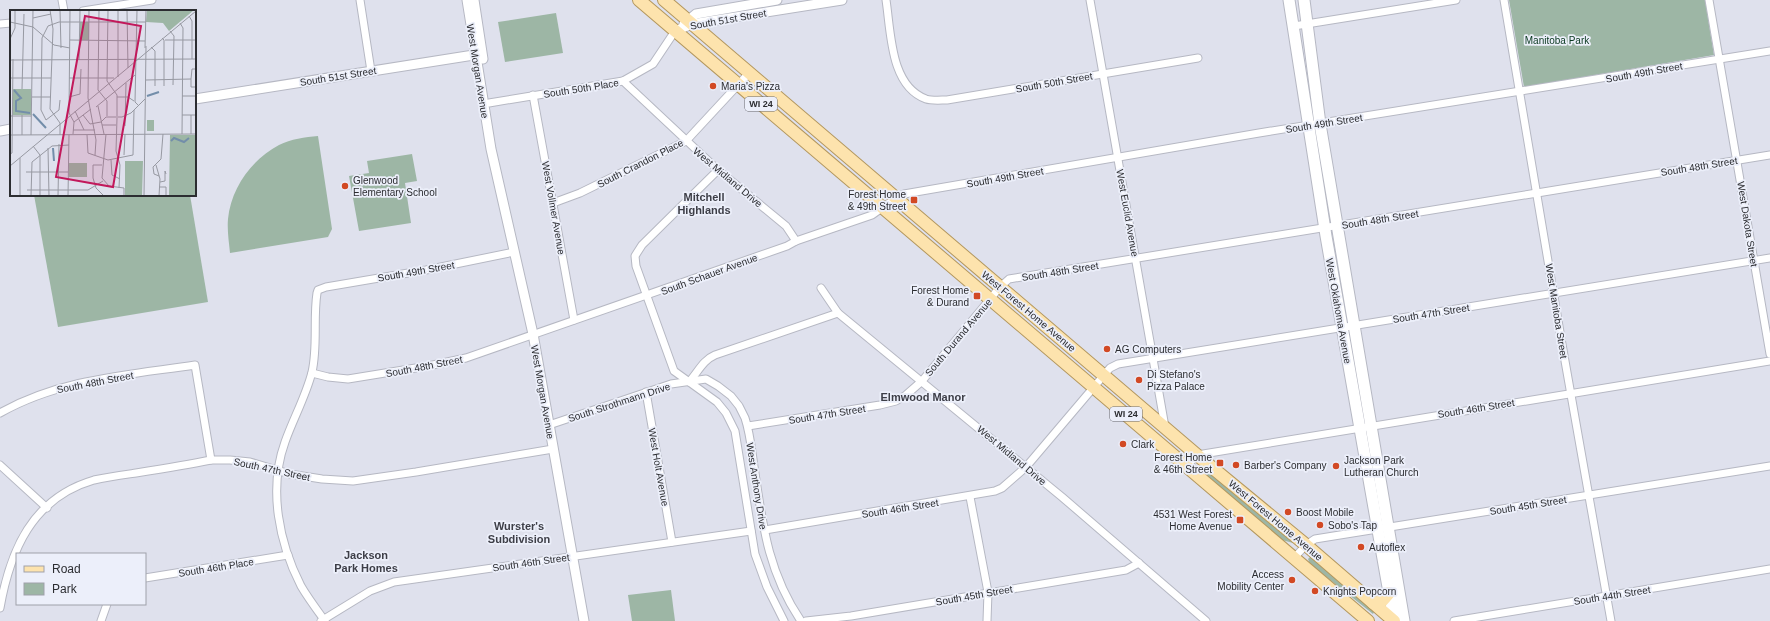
<svg xmlns="http://www.w3.org/2000/svg" width="1770" height="621" font-family="Helvetica,sans-serif">
  <style>
    .green { fill: #9db6a5 }
    .lines { fill: none; stroke-linecap: round; stroke-linejoin: round }
    .minor-casing { stroke: #b6b8c3; stroke-width: 9 }
    .tertiary-casing { stroke: #b6b8c3; stroke-width: 11 }
    .secondary-casing { stroke: #b6b8c3; stroke-width: 13 }
    .primary-casing { stroke: #b3975e; stroke-width: 14 }
    .minor { stroke: #fff; stroke-width: 7 }
    .tertiary { stroke: #fff; stroke-width: 9 }
    .secondary { stroke: #fff; stroke-width: 11 }
    .primary { stroke: #fde3ad; stroke-width: 12 }
    .poi-dot { fill: #d24924; stroke: #eceffa; stroke-width: 1.5 }
    .labels { text-anchor: middle; stroke-width: 3.5; stroke-linejoin: round; paint-order: stroke }
    .shield { fill: #eceffa; stroke: #66676d; stroke-width: 1 }
    .shield-label { font-size: 9px; font-weight: bold; fill: #2c2d31 }
    .street-label { font-size: 10px; fill: #2c2d31; stroke: #eceffa }
    .park-label { font-size: 10px; fill: #08371e; stroke: #eceffa }
    .poi-label { font-size: 10px; fill: #2c2d31; stroke: #eceffa; text-anchor: start }
    .neighbourhood-label { font-size: 11px; font-weight: bold; fill: #3d3e47; stroke: #eceffa }
    .inset-river { fill: none; stroke: #738eaa; stroke-width: 2 }
    .inset-road { fill: none; stroke: #9799a2; stroke-width: 1 }
    .view { fill: #c2185b; fill-opacity: 0.15; stroke: #c2185b; stroke-width: 2 }
    .inset-edge { fill: none; stroke: #2c2d31; stroke-width: 2 }
  </style>
  <rect width="100%" height="100%" fill="#dfe1ed"/>
  <g class="green">
    <path d="M1509,0h196l9,55 -190,32z"/>
    <path d="M556,13l7,40 -58,9 -7,-40z"/>
    <path d="M318,136l14,93 -4,8 -98,16c-1,-11 -3,-23 -2,-34 3,-31 24,-60 51,-74 12,-6 26,-8 39,-9z"/>
    <path d="M412,154l5,27 -12,2 6,40 -52,8 -10,-55 20,-3 -2,-12z"/>
    <path d="M34,195h156l18,107 -150,25z"/>
    <path d="M1206,471l87,71v1l-11,-3 -75,-64 -3,-3z"/>
    <path d="M1311,556l63,56 -1,2 -63,-50 -2,-5z"/>
    <path d="M671,590l4,31h-43l-4,-26z"/>
  </g>
  <g class="lines">
    <g class="minor-casing">
      <g id="minor">
        <path d="M62,0l2,11"/>
        <path d="M360,0l11,71"/>
        <path d="M886,0c5,32 4,86 40,99 6,2 15,1 21,1l251,-42"/>
        <path d="M1090,0l75,427"/>
        <path d="M1504,0l58,344 49,277"/>
        <path d="M1709,0l61,354"/>
        <path d="M83,11l69,-11"/>
        <path d="M0,24l11,-1"/>
        <path d="M1294,26l162,-26"/>
        <path d="M623,81l95,89 68,56 10,15"/>
        <path d="M533,95l41,225"/>
        <path d="M489,103l134,-22 30,-17 22,-33"/>
        <path d="M718,170l-76,75 -7,11 1,10 38,105 43,31 9,11 9,18 20,123 12,33 17,34"/>
        <path d="M553,203l27,-10 106,-52 64,-69"/>
        <path d="M821,288l17,25 224,184 144,124"/>
        <path d="M312,373l16,4 20,2 80,-13 38,-8 321,-112 9,-5 76,-26 24,-17 8,-4 355,-61 511,-82"/>
        <path d="M689,382c9,-10 14,-22 26,-27l123,-42"/>
        <path d="M646,392l26,150"/>
        <path d="M0,413c60,-34 128,-38 195,-48l16,95"/>
        <path d="M549,425l122,-41 35,-5 12,7 13,10 8,10 6,12c6,18 7,37 10,55 8,55 14,101 46,148"/>
        <path d="M748,426l132,-21 16,-4 10,-6 16,-14 78,-94 9,-8 761,-124"/>
        <path d="M0,465l47,43"/>
        <path d="M1187,466l10,-11 573,-94"/>
        <path d="M970,497l18,95 -1,29"/>
        <path d="M765,530l230,-39 7,-3 24,-21 84,-99 8,-4 652,-106"/>
        <path d="M1294,558l12,-13 9,-6 455,-73"/>
        <path d="M145,578l143,-23"/>
        <path d="M0,608c10,-57 32,-110 94,-128 13,-3 28,-5 42,-7 25,-4 50,-8 75,-13h19l20,2 40,12 32,5 31,2 63,-9 137,-23"/>
        <path d="M101,621l6,-17"/>
        <path d="M321,621l49,-30 24,-9 357,-51"/>
        <path d="M325,621c-8,-11 -17,-23 -24,-35 -22,-43 -33,-97 -16,-144 8,-23 21,-46 27,-70 6,-26 1,-53 5,-79l1,-3 8,-3 100,-17 88,-18"/>
        <path d="M806,621l45,-5 275,-46 13,-7"/>
        <path d="M1454,621l316,-52"/>
      </g>
    </g>
    <g class="tertiary-casing">
      <g id="tertiary">
        <path d="M467,0l24,149 42,185 51,287"/>
        <path d="M474,0l9,59"/>
        <path d="M684,24l12,-10 81,-14"/>
        <path d="M675,31l17,-7 150,-24"/>
        <path d="M195,99l285,-45"/>
        <path d="M0,131l11,-2"/>
      </g>
    </g>
    <g class="secondary-casing">
      <g id="secondary">
        <path d="M1289,0l37,236 68,385"/>
        <path d="M1304,0l16,124 84,497"/>
      </g>
    </g>
    <g class="primary-casing">
      <g id="primary">
        <path d="M639,0l729,621"/>
        <path d="M664,0l533,455 109,90 88,76"/>
        <path d="M1373,603l9,-2 7,-8"/>
      </g>
    </g>
    <use href="#minor" class="minor"/>
    <use href="#tertiary" class="tertiary"/>
    <use href="#secondary" class="secondary"/>
    <use href="#primary" class="primary"/>
  </g>
  <g class="poi-dot">
    <circle cx="713" cy="86" r="4"/>
    <circle cx="345" cy="186" r="4"/>
    <rect x="910" y="196" width="8" height="8" rx="2"/>
    <rect x="973" y="292" width="8" height="8" rx="2"/>
    <circle cx="1107" cy="349" r="4"/>
    <circle cx="1139" cy="380" r="4"/>
    <circle cx="1123" cy="444" r="4"/>
    <rect x="1216" y="459" width="8" height="8" rx="2"/>
    <circle cx="1236" cy="465" r="4"/>
    <circle cx="1336" cy="466" r="4"/>
    <circle cx="1288" cy="512" r="4"/>
    <rect x="1236" y="516" width="8" height="8" rx="2"/>
    <circle cx="1320" cy="525" r="4"/>
    <circle cx="1361" cy="547" r="4"/>
    <circle cx="1292" cy="580" r="4"/>
    <circle cx="1315" cy="591" r="4"/>
  </g>
  <g class="labels">
    <g class="shield">
      <rect x="745" y="97" width="32" height="14" rx="3"/>
      <rect x="1110" y="407" width="32" height="14" rx="3"/>
    </g>
    <g class="shield-label">
      <text x="761" y="107">WI 24</text>
      <text x="1126" y="417">WI 24</text>
    </g>
    <g class="street-label">
      <text transform="translate(728 19) rotate(-10)" y="4">South 51st Street</text>
      <text transform="translate(478 71) rotate(81)" y="4">West Morgan Avenue</text>
      <text transform="translate(1644 72) rotate(-10)" y="4">South 49th Street</text>
      <text transform="translate(338 76) rotate(-9)" y="4">South 51st Street</text>
      <text transform="translate(1054 82) rotate(-10)" y="4">South 50th Street</text>
      <text transform="translate(581 88) rotate(-9)" y="4">South 50th Place</text>
      <text transform="translate(1324 123) rotate(-9)" y="4">South 49th Street</text>
      <text transform="translate(640 163) rotate(-27)" y="4">South Crandon Place</text>
      <text transform="translate(1699 166) rotate(-9)" y="4">South 48th Street</text>
      <text transform="translate(728 177) rotate(40)" y="4">West Midland Drive</text>
      <text transform="translate(1005 177) rotate(-10)" y="4">South 49th Street</text>
      <text transform="translate(554 208) rotate(80)" y="4">West Vollmer Avenue</text>
      <text transform="translate(1128 213) rotate(80)" y="4">West Euclid Avenue</text>
      <text transform="translate(1380 219) rotate(-9)" y="4">South 48th Street</text>
      <text transform="translate(1748 224) rotate(81)" y="4">West Dakota Street</text>
      <text transform="translate(416 271) rotate(-10)" y="4">South 49th Street</text>
      <text transform="translate(1060 271) rotate(-9)" y="4">South 48th Street</text>
      <text transform="translate(709 274) rotate(-20)" y="4">South Schauer Avenue</text>
      <text transform="translate(1029 311) rotate(40)" y="4">West Forest Home Avenue</text>
      <text transform="translate(1339 311) rotate(80)" y="4">West Oklahoma Avenue</text>
      <text transform="translate(1557 311) rotate(81)" y="4">West Manitoba Street</text>
      <text transform="translate(1431 313) rotate(-9)" y="4">South 47th Street</text>
      <text transform="translate(958 337) rotate(-50)" y="4">South Durand Avenue</text>
      <text transform="translate(424 366) rotate(-11)" y="4">South 48th Street</text>
      <text transform="translate(95 382) rotate(-11)" y="4">South 48th Street</text>
      <text transform="translate(543 392) rotate(80)" y="4">West Morgan Avenue</text>
      <text transform="translate(619 402) rotate(-18)" y="4">South Strothmann Drive</text>
      <text transform="translate(1476 408) rotate(-9)" y="4">South 46th Street</text>
      <text transform="translate(827 414) rotate(-9)" y="4">South 47th Street</text>
      <text transform="translate(1012 455) rotate(40)" y="4">West Midland Drive</text>
      <text transform="translate(659 467) rotate(80)" y="4">West Holt Avenue</text>
      <text transform="translate(272 469) rotate(12)" y="4">South 47th Street</text>
      <text transform="translate(757 486) rotate(81)" y="4">West Anthony Drive</text>
      <text transform="translate(1528 505) rotate(-9)" y="4">South 45th Street</text>
      <text transform="translate(900 508) rotate(-9)" y="4">South 46th Street</text>
      <text transform="translate(1276 520) rotate(40)" y="4">West Forest Home Avenue</text>
      <text transform="translate(531 562) rotate(-8)" y="4">South 46th Street</text>
      <text transform="translate(216 567) rotate(-9)" y="4">South 46th Place</text>
      <text transform="translate(974 595) rotate(-10)" y="4">South 45th Street</text>
      <text transform="translate(1612 595) rotate(-9)" y="4">South 44th Street</text>
    </g>
    <g class="park-label">
      <text x="1557" y="44">Manitoba Park</text>
    </g>
    <g class="poi-label">
      <text x="721" y="90">Maria's Pizza</text>
      <text x="353" y="184">Glenwood<tspan x="353" dy="12">Elementary School</tspan></text>
      <text x="906" y="198" text-anchor="end">Forest Home<tspan x="906" dy="12">&amp; 49th Street</tspan></text>
      <text x="969" y="294" text-anchor="end">Forest Home<tspan x="969" dy="12">&amp; Durand</tspan></text>
      <text x="1115" y="353">AG Computers</text>
      <text x="1147" y="378">Di Stefano's<tspan x="1147" dy="12">Pizza Palace</tspan></text>
      <text x="1131" y="448">Clark</text>
      <text x="1212" y="461" text-anchor="end">Forest Home<tspan x="1212" dy="12">&amp; 46th Street</tspan></text>
      <text x="1344" y="464">Jackson Park<tspan x="1344" dy="12">Lutheran Church</tspan></text>
      <text x="1244" y="469">Barber's Company</text>
      <text x="1296" y="516">Boost Mobile</text>
      <text x="1232" y="518" text-anchor="end">4531 West Forest<tspan x="1232" dy="12">Home Avenue</tspan></text>
      <text x="1328" y="529">Sobo's Tap</text>
      <text x="1369" y="551">Autoflex</text>
      <text x="1284" y="578" text-anchor="end">Access<tspan x="1284" dy="12">Mobility Center</tspan></text>
      <text x="1323" y="595">Knights Popcorn</text>
    </g>
    <g class="neighbourhood-label">
      <text x="704" y="201">Mitchell<tspan x="704" dy="13">Highlands</tspan></text>
      <text x="923" y="401">Elmwood Manor</text>
      <text x="519" y="530">Wurster's<tspan x="519" dy="13">Subdivision</tspan></text>
      <text x="366" y="559">Jackson<tspan x="366" dy="13">Park Homes</tspan></text>
    </g>
  </g>
  <g transform="translate(10 10)">
    <rect width="186" height="186" fill="#dfe1ed"/>
    <path d="M137,0h47l-25,21 -6,-8 -17,-1zM70,12h9v18h-9zM3,79h18v26h-18zM137,110h7v11h-7zM160,125h26v61h-27zM115,151h18l-1,35h-17zM59,153h18v14h-18z" fill="#9db6a5"/>
    <path class="inset-river" d="M4,80l7,8 -5,3v10l14,2M137,86l12,-4M23,104l13,14M161,131l3,-3 10,4 5,-4M43,138l1,13"/>
    <path class="inset-road" d="M40,0l3,19 -3,80 10,14v12M50,0l1,38M60,0l-1,103 5,9 -1,12M79,0l-1,88 8,42 -1,15M89,0l-1,80 9,11v15M98,0l-1,71 10,14v21M108,0v67M117,0l1,58M127,0l-2,92 3,3M179,6l3,5v38M23,8l18,-4M0,12l23,5 21,18 16,3M170,13l3,5 -1,106M160,21l4,5 -1,49M152,28l2,2v46M0,29l5,-11v-18M60,30l75,1M155,30h31M141,37l4,4v35M135,38l1,-38M0,50l186,-1M69,50l1,-50M186,59h-4l-1,10v8h5M0,68h41M59,68h45M136,70l45,-1M12,79l2,-75M172,86h14M22,87h19M59,87l11,-3 1,-25M107,87h11l6,4M50,90l-1,10 -13,10 -5,-10 1,-72 6,-12 11,-4h87M88,96l6,28M86,97l39,-32M65,101l9,19M73,105l7,9 11,-2 5,-5h16l9,-4 14,-14M172,105h14M0,106h21M107,108l-1,33 4,14 -1,23M64,112l17,-13M92,115h14M115,116l1,-43M63,120h22M96,124l-4,44 7,8 15,2v8M181,124v-19M0,125l186,-1M12,125v-20M21,125l2,-125M77,125l1,18 20,7 25,-5 1,-45M23,136l7,9v41M38,138l1,48M0,144l2,-1 1,-94M114,145l1,-21M101,150l1,15 8,4M92,155h-9v13l3,10 8,8M146,155l4,14 -1,17M0,156l186,-155M143,157l8,-8 2,-25M143,157l1,7 5,2M16,162h42M150,172l5,-1v-10l1,3M149,177h7v9M17,180h61l15,-9M10,186v-38M21,186l1,-34 20,-16 17,-1M48,186l1,-52M58,186l1,-61M134,186l2,-150"/>
    <path class="view" d="M75,6l56,10 -28,161 -57,-10z"/>
    <rect width="186" height="186" class="inset-edge"/>
  </g>
  <rect x="16" y="553" width="130" height="52" fill="#eceffa" stroke="#9fa1aa"/>
  <rect x="24" y="566" width="20" height="6" fill="#fde3ad" stroke="#9fa1aa"/>
  <text x="52" y="573" font-size="12" fill="#2c2d31">Road</text>
  <rect x="24" y="583" width="20" height="12" fill="#9db6a5" stroke="#9fa1aa"/>
  <text x="52" y="593" font-size="12" fill="#2c2d31">Park</text>
</svg>
